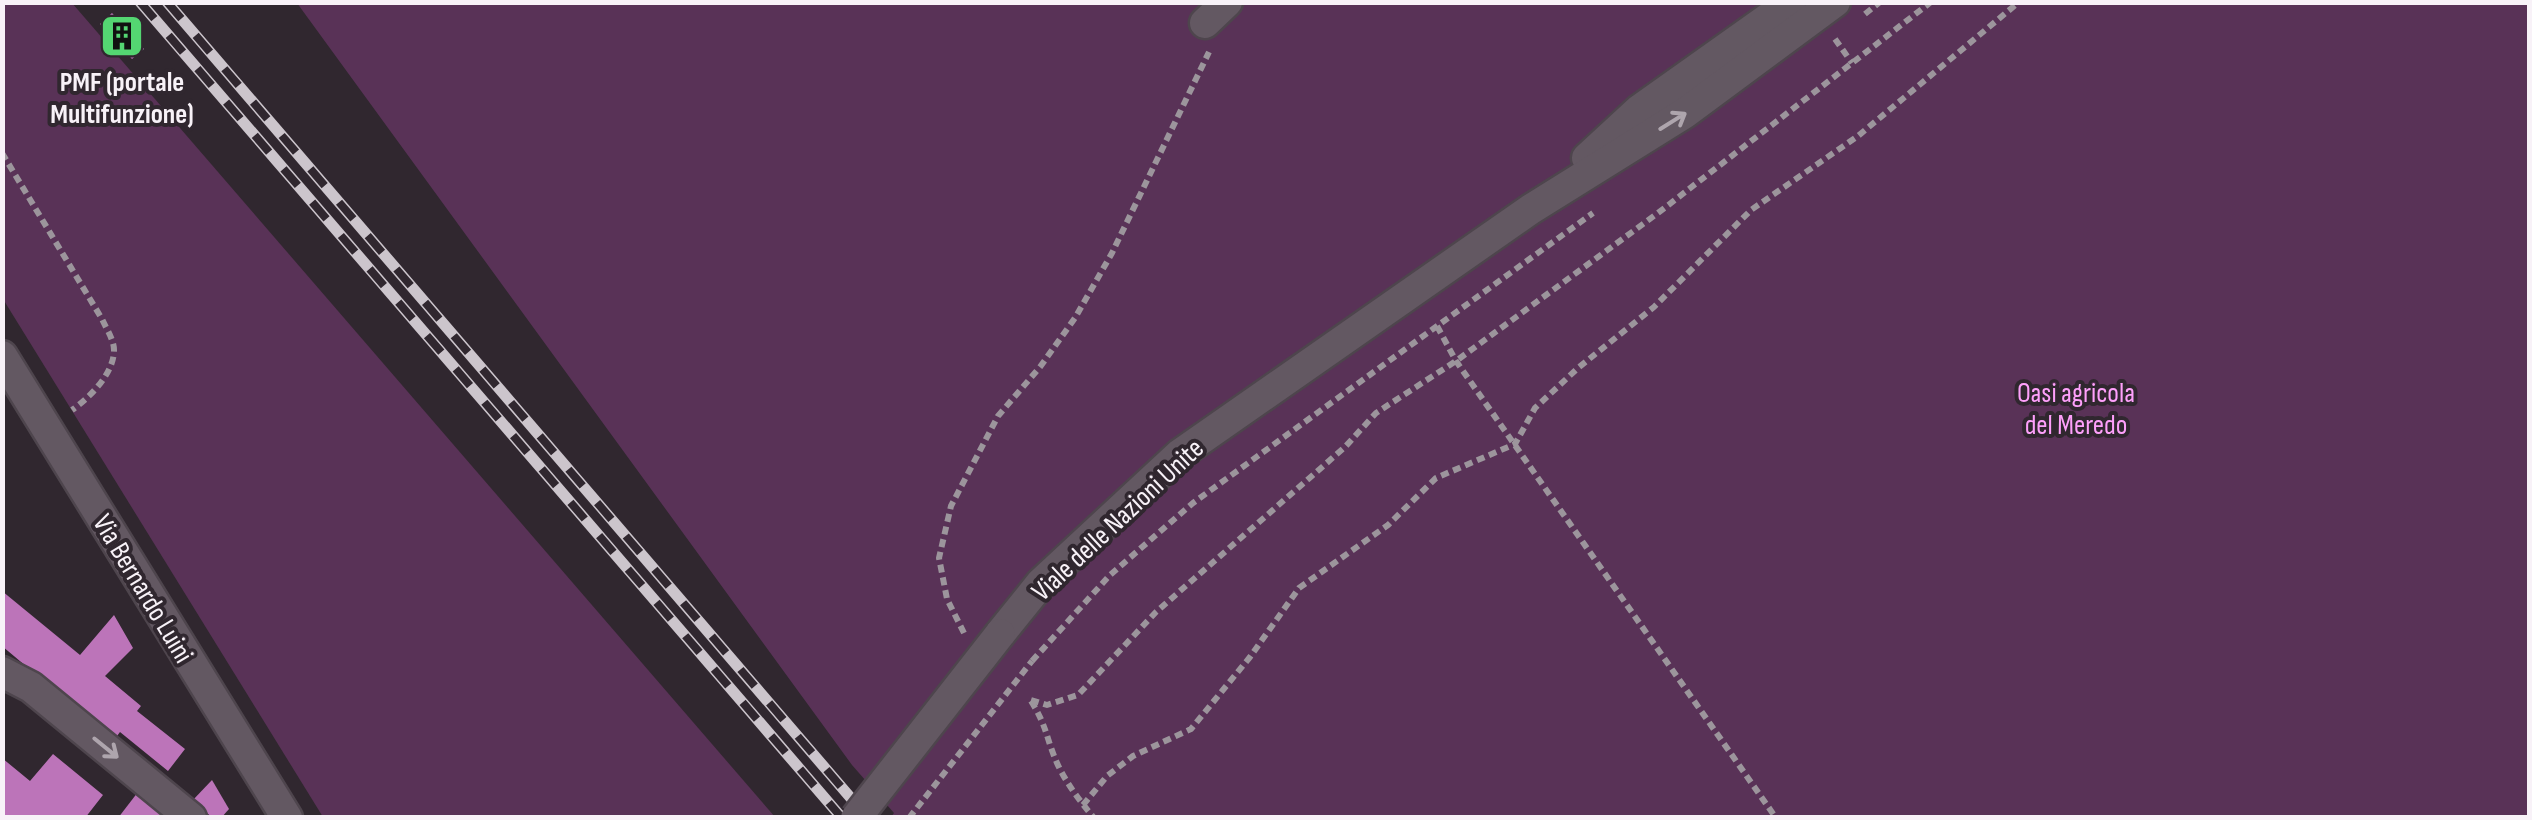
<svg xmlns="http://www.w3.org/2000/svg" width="2532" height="820" font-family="'Sofia Sans Condensed',sans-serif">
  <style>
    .green { fill: #593257 }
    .building { fill: #bc74b9 }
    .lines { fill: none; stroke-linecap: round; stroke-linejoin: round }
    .street-casing { stroke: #4e454d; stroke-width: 35 }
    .secondary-casing { stroke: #4e454d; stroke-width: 35 }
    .path { stroke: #9c959c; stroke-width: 6; stroke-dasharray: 8 5; stroke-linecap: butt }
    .street { stroke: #635862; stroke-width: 30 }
    .secondary { stroke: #635862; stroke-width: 30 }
    .rail-casing { stroke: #ccc5cc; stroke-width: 11 }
    .rail { stroke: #30272f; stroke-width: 8; stroke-dasharray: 22; stroke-linecap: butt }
    .secondary-bridge-casing { stroke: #4e454d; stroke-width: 35; stroke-linecap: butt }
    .path-bridge { stroke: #9c959c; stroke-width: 6; stroke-dasharray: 8 5; stroke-linecap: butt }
    .secondary-bridge { stroke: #635862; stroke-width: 30 }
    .oneway { stroke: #aea5ad }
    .labels { text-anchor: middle; stroke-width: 8; stroke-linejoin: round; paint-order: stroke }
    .poi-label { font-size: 28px; font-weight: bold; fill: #f8f2f8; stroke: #30272f }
    .park-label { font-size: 28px; fill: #fea0fb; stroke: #30272f }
    .street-label { font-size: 28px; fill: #f8f2f8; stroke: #30272f }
  </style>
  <rect width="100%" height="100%" fill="#30272f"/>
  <g class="green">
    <path d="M3,2l69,1 703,814h-452l-320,-518z"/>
    <path d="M297,3h2232v814h-1638l3,-4 -42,-48z"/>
  </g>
  <g class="building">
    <path d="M112,13l32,36 -12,10 -32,-35z"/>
    <path d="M2,591l78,64 34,-40 19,33 -28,28 36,30 -4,5 48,38 -17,22 -48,-39 -6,8 -112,-94z"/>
    <path d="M53,754l50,41 -18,23h-83v-60l28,23z"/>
    <path d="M212,780l17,29 -8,9h-8l-21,-17z"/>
    <path d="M138,792l31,26h-51z"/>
  </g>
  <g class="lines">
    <g class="street-casing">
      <g id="street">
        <path d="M1205,23l22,-21"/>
        <path d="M2,356l285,462"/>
        <path d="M2,672l29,15 160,131"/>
      </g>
    </g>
    <g class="secondary-casing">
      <g id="secondary">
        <path d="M1587,158l52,-48 152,-108"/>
        <path d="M1000,634l41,-51 139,-129 351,-245 154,-96 150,-111"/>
      </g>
    </g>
    <g class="path">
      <path d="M1865,14l15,-12"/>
      <path d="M1835,39l17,24"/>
      <path d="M2,153l100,166c4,9 12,21 12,31 0,24 -25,48 -42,60"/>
      <path d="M1437,326l19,35 320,457"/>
      <path d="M964,633l-17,-34 -8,-41 12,-52 47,-90 42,-49 35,-49 37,-65 97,-201"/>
      <path d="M1032,661l78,-86 83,-72 400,-290"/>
      <path d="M1031,700l16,5 31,-10 78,-83 189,-165 31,-34 80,-52 202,-148 273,-211"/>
      <path d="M1031,701c16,25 15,37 26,62 9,20 23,38 37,55"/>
      <path d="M1083,805l24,-29 26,-20 58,-27 59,-72 49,-69 89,-63 48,-47 79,-34 20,-36 43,-40 76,-61 97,-97 107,-74 161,-134"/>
    </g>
    <use href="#street" class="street"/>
    <use href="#secondary" class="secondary"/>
    <g class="rail-casing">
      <g id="rail">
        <path d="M140,2l702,816"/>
        <path d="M167,2l701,816"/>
      </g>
    </g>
    <use href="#rail" class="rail"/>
    <g class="secondary-bridge-casing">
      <path id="secondary-bridge" d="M856,818l144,-184"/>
    </g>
    <path class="path-bridge" d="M909,818l123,-157"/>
    <use href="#secondary-bridge" class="secondary-bridge"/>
  </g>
  <defs><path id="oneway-shaft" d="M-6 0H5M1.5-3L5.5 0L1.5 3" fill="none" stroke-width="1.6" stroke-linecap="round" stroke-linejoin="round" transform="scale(2.5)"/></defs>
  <g class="oneway">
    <use href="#oneway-shaft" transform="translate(1673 121) rotate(-32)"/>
    <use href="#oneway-shaft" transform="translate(106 748) rotate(39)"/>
  </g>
  <defs>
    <g id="building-square" transform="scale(2.25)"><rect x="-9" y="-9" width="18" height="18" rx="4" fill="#54d672" stroke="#30272f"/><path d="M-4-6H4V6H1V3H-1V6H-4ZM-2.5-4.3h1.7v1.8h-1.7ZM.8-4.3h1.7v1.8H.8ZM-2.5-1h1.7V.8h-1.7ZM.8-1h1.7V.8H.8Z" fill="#111"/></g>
  </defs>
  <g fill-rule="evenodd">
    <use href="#building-square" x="122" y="36"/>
  </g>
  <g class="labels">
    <g class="poi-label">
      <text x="122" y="91">PMF (portale<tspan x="122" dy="32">Multifunzione)</tspan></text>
    </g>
    <g class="park-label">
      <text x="2076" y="402">Oasi agricola<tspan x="2076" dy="32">del Meredo</tspan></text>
    </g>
    <g class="street-label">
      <text transform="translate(1117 519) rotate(-43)" y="10">Viale delle Nazioni Unite</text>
      <text transform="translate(144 588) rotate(59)" y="10">Via Bernardo Luini</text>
    </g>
  </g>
  <rect width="2532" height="820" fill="none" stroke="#f8f2f8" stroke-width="10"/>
</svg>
